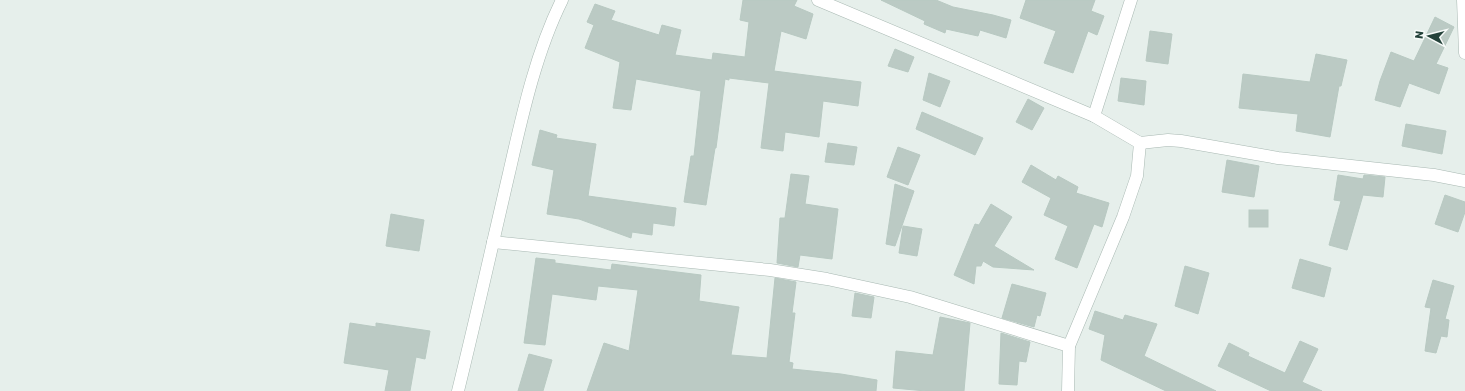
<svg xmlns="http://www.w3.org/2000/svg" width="1465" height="391" font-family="Rubik,sans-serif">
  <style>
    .building { fill: #bbcac4; stroke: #b8c9c2 }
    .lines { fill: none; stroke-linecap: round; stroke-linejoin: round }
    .minor-casing { stroke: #a8b8b2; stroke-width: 13 }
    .minor { stroke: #fff; stroke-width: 12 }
  </style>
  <rect width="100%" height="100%" fill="#e6efeb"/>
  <g class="building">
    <path d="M743,0h54l-3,6 19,8 -7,25 -25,-8 -7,40 87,11 -3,24 -35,-5 -4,36 -34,-5 -2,19 -22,-3 8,-65 -40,-5v2l-4,-1 -9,69h-1l-9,57 -22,-3 7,-46h3l7,-65 -65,-12 -5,31 -18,-2 7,-46 -35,-14 9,-23 -7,-3 8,-18 20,7 -4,9 48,15 3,-10 19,5 -6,25 37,5 1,-7 32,4 4,-35 -9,-2z"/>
    <path d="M881,0h55l17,7 40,8 18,5 -5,18 -26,-8 -2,6 -32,-7 -1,4 -21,-9 1,-3z"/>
    <path d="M1026,0h69l-4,11 13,5 -7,19 -9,-4 -15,42 -29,-10 12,-32 -36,-13z"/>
    <path d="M1435,17l19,10 -18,37 12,4 -9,26 -30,-11 -9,24 -25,-7 5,-19 11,-29 23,9z"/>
    <path d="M1150,31l22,3 -4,30 -22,-3z"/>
    <path d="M895,49l19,8 -6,15 -20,-6z"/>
    <path d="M1316,54l31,6 -6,26h-2l-9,51 -34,-6 2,-17 -59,-6 4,-34 67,8z"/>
    <path d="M929,73l21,8 -10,26 -17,-7z"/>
    <path d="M1121,78l25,3 -2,24 -26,-4z"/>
    <path d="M1028,99l16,9 -12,22 -16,-8z"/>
    <path d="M922,112l61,26 -8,17 -59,-26z"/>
    <path d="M1406,124l40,7 -4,23 -40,-8z"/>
    <path d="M540,130l17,5 -1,3 40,6 -8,52 88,12 -2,18 -21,-3 -1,12 -20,-3 -1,6 -52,-19 -32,-5 7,-44 -22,-5z"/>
    <path d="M828,143l29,4 -3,18 -29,-3z"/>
    <path d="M898,147l22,8 -12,30 -21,-8z"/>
    <path d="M1227,160l32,6 -5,31 -32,-5z"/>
    <path d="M1031,165l25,15 2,-4 20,11 -2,6 33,10 -7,24 -8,-3 -17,44 -22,-9 13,-33 -24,-11 7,-17 -29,-16z"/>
    <path d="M791,174l18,2 -4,28 33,5 -6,50 -32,-4 -2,12 -21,-4 3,-45h5z"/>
    <path d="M1338,175l25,4 1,-4 21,2 -2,20 -20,-2 -16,55 -18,-5 12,-44 -7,-1z"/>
    <path d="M895,184l19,7 -19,55 -9,-2z"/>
    <path d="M1445,195l20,7v10l-7,20 -23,-8z"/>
    <path d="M991,204l21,13 -18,29 40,24 -41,-3 -10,-6 -2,5h-5l-2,18 -20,-9 21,-51 4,1z"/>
    <rect x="1249" y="210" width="19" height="17"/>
    <path d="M391,214l33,6 -5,31 -33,-5z"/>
    <path d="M903,226l19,3 -5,27 -18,-3z"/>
    <path d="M536,258l19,2v3l56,7 1,-6 89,11 -2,26 40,6 -8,48 36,3 8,-80 21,4 -4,31h3l-6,49 4,1 -1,6 49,5 36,6 -1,11h-289l17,-48 25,8 9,-61 -40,-4 -2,14 -44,-6 -7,51 -21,-2z"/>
    <path d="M1300,259l31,9 -7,29 -32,-9z"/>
    <path d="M1185,266l24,7 -11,41 -23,-8z"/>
    <path d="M1433,280l21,6 -9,33 4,1 -2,17 -6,-1 -5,17 -11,-2 6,-43 -6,-1z"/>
    <path d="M1012,284l34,9 -6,23 -3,-1 -3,12 -32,-9z"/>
    <path d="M855,293l19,4 -3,21 -19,-2z"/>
    <path d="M1095,311l28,9 2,-5 32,9 -13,32 72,35h-50l-65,-31 4,-25 -16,-6z"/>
    <path d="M940,317l30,6 -6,68h-38l-33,-3 3,-37 37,4z"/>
    <path d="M350,323l26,4v-4l54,8 -5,28 -9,-2 -6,34h-25l4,-21 -45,-7z"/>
    <path d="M1001,333l29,9 -4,20 -7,-1 -2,24 -18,-1z"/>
    <path d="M1300,341l18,8 -16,33 20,9h-51l-53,-25 11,-23 20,10 -1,3 37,17z"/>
    <path d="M529,354l23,6 -9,31h-25z"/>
  </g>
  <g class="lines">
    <g class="minor-casing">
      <g id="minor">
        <path d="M818,0l276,116 46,27 28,-3 13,1 97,17 156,17 31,6"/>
        <path d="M1463,0l2,53"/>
        <path d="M1094,116l37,-116"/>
        <path d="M493,242l277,28 57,9 83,18 159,49"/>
        <path d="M458,391c18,-73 34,-145 51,-218 13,-57 27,-121 53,-173"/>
        <path d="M1068,391l1,-45 54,-129 14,-41 3,-33"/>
      </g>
    </g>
    <use href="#minor" class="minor"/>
  </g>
  <g transform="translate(1429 36) rotate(277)" stroke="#f7fbf9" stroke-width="3" paint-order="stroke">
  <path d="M0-3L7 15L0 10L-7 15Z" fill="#24423a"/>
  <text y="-6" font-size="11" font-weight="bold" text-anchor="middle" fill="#24423a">N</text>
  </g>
</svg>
